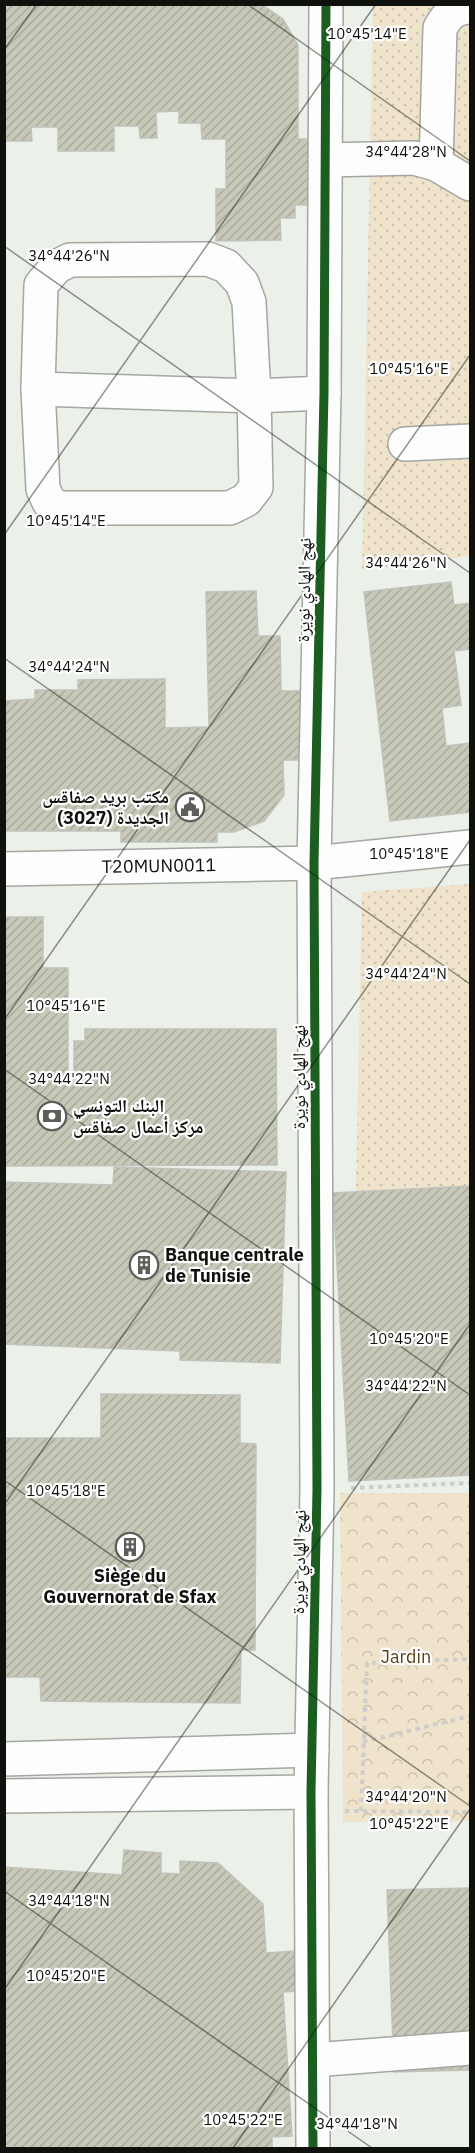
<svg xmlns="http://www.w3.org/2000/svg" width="475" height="2153" font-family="'IBM Plex Sans','Noto Naskh Arabic',sans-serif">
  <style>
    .grass { fill: url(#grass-dots) }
    .forest { fill: url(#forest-crowns) }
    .building { fill: url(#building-hatch); stroke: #c0c2bc; stroke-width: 1.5 }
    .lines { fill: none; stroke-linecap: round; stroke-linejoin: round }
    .minor-casing { stroke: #a4a7a1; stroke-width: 36 }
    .path { stroke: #cccecb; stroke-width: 4; stroke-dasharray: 4.5 4.5; stroke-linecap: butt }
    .minor { stroke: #fcfdfc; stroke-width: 33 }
    .cycleway-casing { stroke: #fff; stroke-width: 13 }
    .cycleway { stroke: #1b5e20; stroke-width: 9 }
    .ticks { fill: none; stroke: #0e110c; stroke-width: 1.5; stroke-opacity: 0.45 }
    .labels { text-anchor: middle; stroke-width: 4.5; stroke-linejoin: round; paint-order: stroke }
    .street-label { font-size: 18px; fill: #0e110c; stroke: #fff }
    .poi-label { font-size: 18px; font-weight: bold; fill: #0e110c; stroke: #fff; text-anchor: start }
    .park-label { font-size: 18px; fill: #5a3f16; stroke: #fff }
    .ticks-label { font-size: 15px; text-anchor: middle; fill: #0e110c; stroke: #fff; stroke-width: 4.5; stroke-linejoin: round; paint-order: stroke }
  </style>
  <defs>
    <pattern id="grass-dots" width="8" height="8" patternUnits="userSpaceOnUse" patternTransform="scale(1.5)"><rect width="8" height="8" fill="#f0e3cc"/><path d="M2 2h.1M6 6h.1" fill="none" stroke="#cdc2ae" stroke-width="1.8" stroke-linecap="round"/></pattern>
    <pattern id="forest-crowns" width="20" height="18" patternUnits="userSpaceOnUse" patternTransform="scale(1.5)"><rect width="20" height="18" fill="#f0e3cc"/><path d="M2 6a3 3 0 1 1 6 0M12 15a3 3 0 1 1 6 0" fill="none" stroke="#cdc2ae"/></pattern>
    <pattern id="building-hatch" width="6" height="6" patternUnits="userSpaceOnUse" patternTransform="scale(1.5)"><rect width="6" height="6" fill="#c7c8b8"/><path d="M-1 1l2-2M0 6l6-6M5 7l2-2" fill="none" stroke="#aaab9d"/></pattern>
  </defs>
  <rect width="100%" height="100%" fill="#ebf0e8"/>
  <g class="grass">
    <path d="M373,5h97v551l-108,14z"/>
    <path d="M470,884v354l-115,-1 7,-345z"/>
  </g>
  <path class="forest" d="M340,1493h130v328l-127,1z"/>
  <g class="building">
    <path d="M4,4h257l22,15 15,26v94h14v66h-17v13h-15l1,22 -65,1v-52h10v-50h-24l-1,-16h-22v-12l-23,1 1,26h-17l-1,-12h-25v25h-56v-24h-27l1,14h-28z"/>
    <path d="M451,582l3,23 16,-2v46l-16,2 7,54 -19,3 4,38 24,-3v69l-80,9 -26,-229z"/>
    <path d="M256,591l2,45h22l1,55h20l1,69h-19l1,35 -20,26 -30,11h-17v10h-96v-11h-117v-130l31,-2v-9h43v-10l87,-1v49l44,-1 -3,-135z"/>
    <path d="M4,917h39v51h25v105l6,1v-33h11v-12h191l1,136 -273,1z"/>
    <path d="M114,1167l172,5 -6,191 -100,-3v-9l-176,-7v-162l109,3z"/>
    <path d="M470,1186v289l-121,6 -16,-288z"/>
    <path d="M101,1394l139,1v48l16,1 -1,206h-14l-1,53 -199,-2 -1,-24h-36v-239h97z"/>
    <path d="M124,1850l37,3v20l19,1v-13l38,2 45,41 3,49 30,-2 2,40 -15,1 9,144 -20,1v11h-268v-281l118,8z"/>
    <path d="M470,1888v182l-76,2 -7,-182z"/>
  </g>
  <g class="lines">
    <g class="minor-casing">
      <g id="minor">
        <path d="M326,160l88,-2 22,6 34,20"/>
        <path d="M436,164l4,-136c8,-14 14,-20 30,-21"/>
        <path d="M208,259l18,7 16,17 7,19 5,94 2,91 -10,13 -16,8h-171l-10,-6 -6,-13 -5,-100 3,-104 15,-18 14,-7z"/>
        <path d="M38,389l216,7 70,-3"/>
        <path d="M405,444l65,-3"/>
        <path d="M4,869l310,-6 156,-16"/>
        <path d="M4,1759l308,-9"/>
        <path d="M4,1796l307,-4"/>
        <path d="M313,2060l157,-12"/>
        <path d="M313,2148l-2,-356 6,-303 -3,-626 10,-470 2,-389"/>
      </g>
    </g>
    <g class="path">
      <path d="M351,1488l119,-5"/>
      <path d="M363,1742l107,-26"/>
      <path d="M345,1811l125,1"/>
      <path d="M361,1811l6,-148 103,-4"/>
    </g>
    <use href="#minor" class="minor"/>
    <g class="cycleway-casing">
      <path id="cycleway" d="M313,2148l-2,-356 6,-303 -3,-626 10,-470 2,-389"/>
    </g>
    <use href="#cycleway" class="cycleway"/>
  </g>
  <path class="ticks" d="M247,4l223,157M4,50l33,-46M4,246l466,327M4,535l372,-531M4,658l466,326M4,1020l466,-665M4,1069l466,326M4,1480l466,326M4,1505l466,-665M4,1891l368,257M4,1990l466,-666M233,2148l237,-339"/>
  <defs>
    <g id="civic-ring" transform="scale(1.5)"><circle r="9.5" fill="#fff" stroke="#5b5f59" stroke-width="1.5"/><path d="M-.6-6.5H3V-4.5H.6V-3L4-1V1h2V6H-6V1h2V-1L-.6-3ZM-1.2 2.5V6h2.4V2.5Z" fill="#5b5f59"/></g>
    <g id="bank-ring" transform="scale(1.5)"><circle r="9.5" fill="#fff" stroke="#5b5f59" stroke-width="1.5"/><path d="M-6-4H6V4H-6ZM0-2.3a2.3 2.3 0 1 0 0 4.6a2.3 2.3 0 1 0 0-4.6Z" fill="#5b5f59"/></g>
    <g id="building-ring" transform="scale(1.5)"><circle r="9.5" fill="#fff" stroke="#5b5f59" stroke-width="1.5"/><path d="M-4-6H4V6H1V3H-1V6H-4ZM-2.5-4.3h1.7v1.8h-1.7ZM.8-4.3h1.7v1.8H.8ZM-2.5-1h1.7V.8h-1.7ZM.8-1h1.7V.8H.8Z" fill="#5b5f59"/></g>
  </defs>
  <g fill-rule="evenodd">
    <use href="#civic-ring" x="190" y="807"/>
    <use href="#bank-ring" x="52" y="1116"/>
    <use href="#building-ring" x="144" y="1265"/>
    <use href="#building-ring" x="130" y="1547"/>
  </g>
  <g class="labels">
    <g class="street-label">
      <text transform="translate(304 590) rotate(-89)" y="6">نهج الهادي نويرة</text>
      <text transform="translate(159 866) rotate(-1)" y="6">T20MUN0011</text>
      <text transform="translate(299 1077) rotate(-90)" y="6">نهج الهادي نويرة</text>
      <text transform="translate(299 1562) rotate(-89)" y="6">نهج الهادي نويرة</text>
    </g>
    <g class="poi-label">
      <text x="169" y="803" text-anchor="end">مكتب بريد صفاقس<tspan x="169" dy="21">الجديدة (3027)</tspan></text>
      <text x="73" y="1112">البنك التونسي<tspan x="73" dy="21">مركز أعمال صفاقس</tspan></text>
      <text x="165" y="1261">Banque centrale<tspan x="165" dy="21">de Tunisie</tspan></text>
      <text x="130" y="1582" text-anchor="middle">Siège du<tspan x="130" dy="21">Gouvernorat de Sfax</tspan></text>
    </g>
    <g class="park-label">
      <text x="406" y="1663">Jardin</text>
    </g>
  </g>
  <g class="ticks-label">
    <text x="367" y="39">10°45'14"E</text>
    <text x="406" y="157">34°44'28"N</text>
    <text x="69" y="261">34°44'26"N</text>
    <text x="409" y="374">10°45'16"E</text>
    <text x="66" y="526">10°45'14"E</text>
    <text x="406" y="568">34°44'26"N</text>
    <text x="69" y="672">34°44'24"N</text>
    <text x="409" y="859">10°45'18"E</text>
    <text x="406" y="979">34°44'24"N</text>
    <text x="66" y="1011">10°45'16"E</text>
    <text x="69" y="1084">34°44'22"N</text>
    <text x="409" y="1344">10°45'20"E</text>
    <text x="406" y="1391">34°44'22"N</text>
    <text x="66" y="1496">10°45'18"E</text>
    <text x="406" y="1802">34°44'20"N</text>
    <text x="409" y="1829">10°45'22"E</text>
    <text x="69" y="1906">34°44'18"N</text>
    <text x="66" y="1981">10°45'20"E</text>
    <text x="243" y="2125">10°45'22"E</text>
    <text x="357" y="2129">34°44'18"N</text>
  </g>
  <rect width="475" height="2153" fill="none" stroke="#0e110c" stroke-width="12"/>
</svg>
